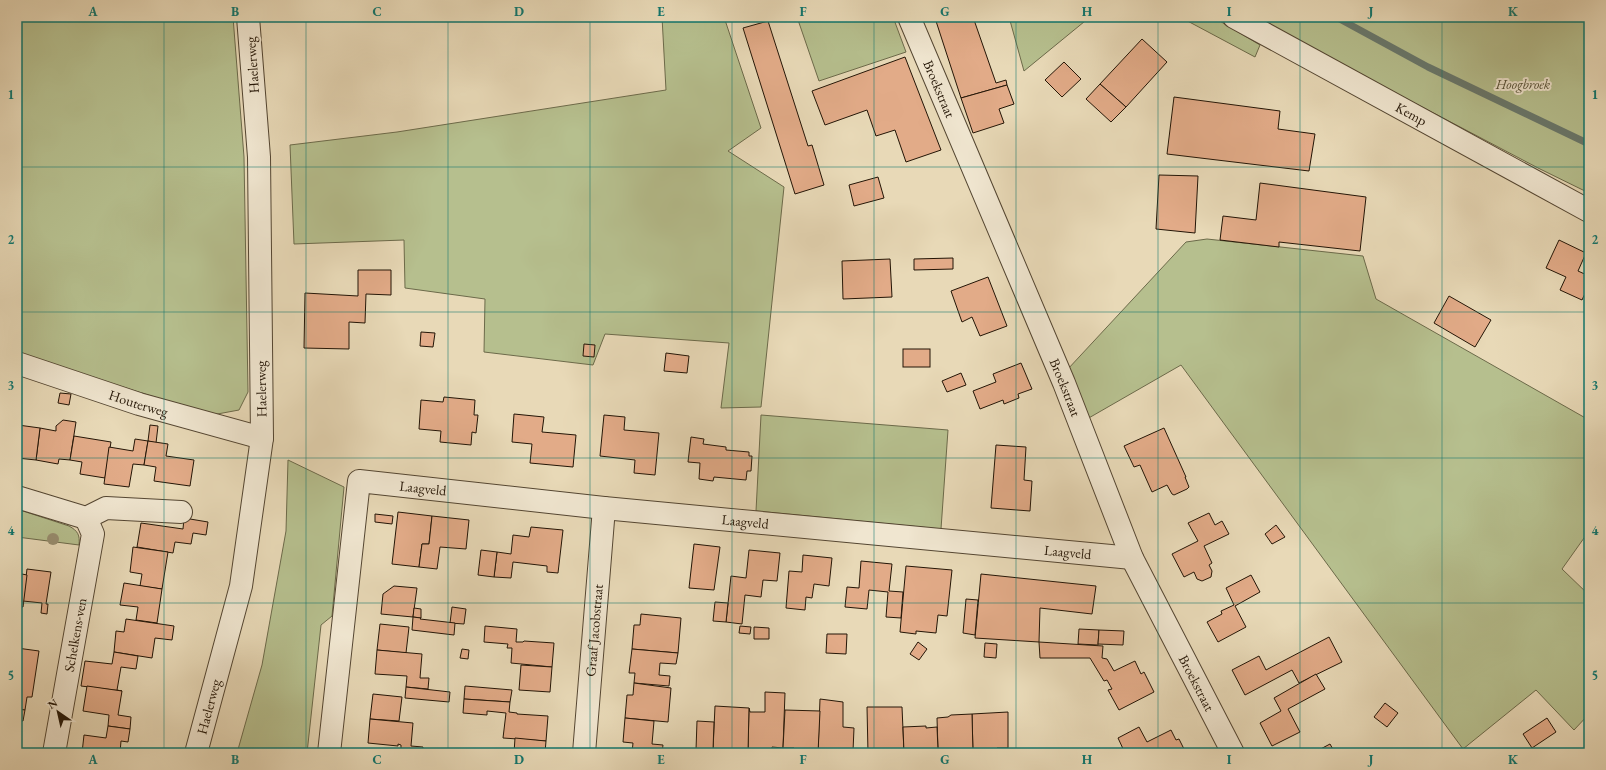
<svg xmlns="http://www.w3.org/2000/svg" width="1606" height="770" font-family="'EB Garamond',serif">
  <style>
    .green { fill: #b6bf8e; stroke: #6c6a4a }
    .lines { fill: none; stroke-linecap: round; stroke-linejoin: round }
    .stream { stroke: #69786c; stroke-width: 7 }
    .building { fill: #e2ab88; stroke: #231506 }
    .minor-casing { stroke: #544632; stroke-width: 24 }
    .minor { stroke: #f0e6d0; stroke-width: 22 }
    .tree { fill: #988e70 }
    .grid { fill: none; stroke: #0f766e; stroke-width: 1; stroke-opacity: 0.55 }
    .labels { text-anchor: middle; stroke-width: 4; stroke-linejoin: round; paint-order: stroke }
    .street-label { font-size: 14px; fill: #231506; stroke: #f0e6d0 }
    .park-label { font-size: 14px; font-style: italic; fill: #565036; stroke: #f0e6d0 }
    .neatline { fill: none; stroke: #0f766e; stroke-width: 1.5 }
    .grid-label { font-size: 13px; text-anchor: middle; font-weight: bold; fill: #0f766e }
  </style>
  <rect width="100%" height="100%" fill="#e8d9b7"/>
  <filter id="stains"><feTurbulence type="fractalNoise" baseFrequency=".005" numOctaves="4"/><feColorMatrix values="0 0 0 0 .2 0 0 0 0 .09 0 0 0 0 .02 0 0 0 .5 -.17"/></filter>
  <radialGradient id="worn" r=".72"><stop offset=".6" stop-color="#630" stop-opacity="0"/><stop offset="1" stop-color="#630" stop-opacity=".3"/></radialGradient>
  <g class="green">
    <path d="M17,17h216l11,140 4,235 -9,18 -27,5 -195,-61z"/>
    <path d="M662,17h62l37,111 -33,23 56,36 -23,220 -40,1 8,-65 -124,-9 -12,31 -109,-13 1,-53 -80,-11 -1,-48 -110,4 -4,-99 107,-13 269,-42z"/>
    <path d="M797,17h96l13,35 -87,29z"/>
    <path d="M1009,17h81l-66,54z"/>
    <path d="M1180,17h33l47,28 -5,12z"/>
    <path d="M1251,17h338v176l-51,-25z"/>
    <path d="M1207,239l156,17 13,43 213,121v111l-27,38 27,26v119l-15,16 -38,-40 -73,59 -282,-384 -94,54 -20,-49 119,-128z"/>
    <path d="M761,415l187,15 -7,99 -185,-18z"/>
    <path d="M288,460l56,27 -12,129 -11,9 -14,128h-70l25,-88 24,-134z"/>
    <path d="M17,509l52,17c9,5 11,9 10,19l-62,-8z"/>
  </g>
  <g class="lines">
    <path class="stream" d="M1336,17l92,50 161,77"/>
  </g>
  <g class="building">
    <path d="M939,17h34l23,66 10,-3 1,5 -46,13 -26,-80z"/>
    <path d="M768,21l40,125 4,-1 12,40 -29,9 -52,-166z"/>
    <path d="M1142,39l25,23 -41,45 -26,-23z"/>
    <path d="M905,57l36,93 -35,12 -11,-32 -19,6 -9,-26 -42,15 -13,-34z"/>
    <path d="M1064,62l17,17 -19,18 -17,-17z"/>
    <path d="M1100,84l26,23 -15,15 -25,-23z"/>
    <path d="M1007,85l7,19 -15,5 5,14 -31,10 -12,-35z"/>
    <path d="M1174,97l106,14 -2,18 37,5 -6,37 -142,-17z"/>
    <path d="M1159,175l39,1 -3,57 -39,-4z"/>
    <path d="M878,177l6,21 -30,8 -5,-21z"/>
    <path d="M1260,183l106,14 -6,54 -81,-9v5l-59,-7 3,-24 33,4z"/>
    <path d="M1559,240l27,13 -8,18 11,5v9l-7,15 -22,-10 6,-13 -20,-9z"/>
    <path d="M953,258v11l-39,1v-11z"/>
    <path d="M890,259l2,38 -49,2 -1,-38z"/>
    <path d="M358,270h33v25l-25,-1 -1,29 -16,-1v27l-45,-1 1,-55 53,3z"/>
    <path d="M988,277l19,49 -27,10 -8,-19 -10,5 -11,-31z"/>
    <path d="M1449,296l42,24 -16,27 -41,-24z"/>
    <path d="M421,332l14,1 -2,14 -13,-1z"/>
    <path d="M584,344l11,1 -1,12 -11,-1z"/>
    <rect x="903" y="349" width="27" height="18"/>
    <path d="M666,353l23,3 -2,17 -23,-2z"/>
    <path d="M1021,363l11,26 -14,5 1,4 -15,6 -1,-4 -23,9 -7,-18 23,-9 -3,-8z"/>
    <path d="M961,373l5,12 -19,7 -5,-11z"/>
    <path d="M60,393l11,1 -2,11 -11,-2z"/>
    <path d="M444,397l31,3 -1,15h4l-2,18 -4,-1 -1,13 -31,-3 1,-11 -22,-2 2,-29 22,2z"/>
    <path d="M514,414l30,3 -2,15 34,3 -3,32 -43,-4 2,-19 -20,-2z"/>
    <path d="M604,415l21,2 -1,13 35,3 -4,42 -21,-2 1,-13 -35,-4z"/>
    <path d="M63,420l13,2 -6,38 -11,-1 -1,5 -22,-4 4,-32 16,3v-5z"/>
    <path d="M17,421l1,4 22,3 -4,32 -19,-2z"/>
    <path d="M150,425l8,1 -2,17 -8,-2z"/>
    <path d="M1164,428l22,49h-1l4,10 -2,2 -13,6 -2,-1 -5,-9 -15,7 -12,-27 -6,2 -10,-21z"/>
    <path d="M74,436l37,6 -6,36 -25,-4 2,-12 -12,-2z"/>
    <path d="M691,437l13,2 -1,5 23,3v3l23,2v4h3l-1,15h-4l-1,9 -32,-3 -1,4 -14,-2 1,-16 -12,-1z"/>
    <path d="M135,439l13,2 -4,24 -11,-1 -4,23 -25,-3 5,-37 24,4z"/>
    <path d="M148,441l20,3 -2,12 28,4 -4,26 -36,-5 2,-14 -12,-2z"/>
    <path d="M996,445l30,2 -2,33 8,1 -2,30 -39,-3z"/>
    <path d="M398,512l34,4 -3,28h-7l-3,23 -27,-3z"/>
    <path d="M1209,513l6,12 7,-4 7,13 -25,12 8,17 -3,2 3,6 -1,6 -9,4 -5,-2 -3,-7 -10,5 -12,-23 26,-13 -10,-18z"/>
    <path d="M375,514l18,2 -1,8 -17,-2z"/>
    <path d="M432,516l37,4 -3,29 -26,-2 -3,22 -18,-2 3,-23h7z"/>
    <path d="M184,518l24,4 -2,13 -13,-2 -2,11 -16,-2 -2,11 -36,-6 4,-24 42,6z"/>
    <path d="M1276,525l9,12 -13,7 -7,-10z"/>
    <path d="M531,527l32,3 -5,43 -11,-1v-6l-34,-4 -2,16 -17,-1 3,-25 14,2 2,-19 16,2z"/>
    <path d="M694,544l26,3 -6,43 -25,-2z"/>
    <path d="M133,547l35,5 -6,37 -22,-3 2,-12 -12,-2z"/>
    <path d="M481,550l16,2 -3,25 -16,-2z"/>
    <path d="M749,550l31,3 -3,28 -14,-1 -2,17 -16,-2 -3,29 -16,-2 5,-46 15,2z"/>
    <path d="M803,555l29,3 -3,28 -15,-2 -2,14 -6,-1 -1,13 -19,-2 3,-37 13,1z"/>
    <path d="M861,561l31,3 -3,27 14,1 -2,26 -15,-1 2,-25 -19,-2 -2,19 -22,-2 2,-20 12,1z"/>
    <path d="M906,566l46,4 -5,46 -9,-1 -2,18 -20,-2v3l-16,-2z"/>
    <path d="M27,569l24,3 -5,32h2l-1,10 -6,-1 1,-10 -19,-2z"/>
    <path d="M17,573l10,2 -4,32 -6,-1z"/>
    <path d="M981,574l115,12 -4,28 -52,-6 -1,34 -64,-4z"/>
    <path d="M1251,575l9,17 -25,14 11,21 -28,15 -11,-20 15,-8 -1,-3 13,-6 -8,-17z"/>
    <path d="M124,583l38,6 -5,34 -21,-3 2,-13 -18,-2z"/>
    <path d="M394,586l23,2 -4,29 -32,-3 2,-20z"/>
    <path d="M966,599l12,1 -3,35 -12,-2z"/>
    <path d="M715,602l13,1 -2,19 -13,-1z"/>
    <path d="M452,607l14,2 -2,15 -14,-1z"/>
    <path d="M414,608l7,1v9l-8,-1z"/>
    <path d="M641,614l40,4 -3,35 -46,-4 2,-24h6z"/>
    <path d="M413,617l8,1 -1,1 35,4 -1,12 -42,-5z"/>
    <path d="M126,619l48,7 -2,14 -17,-2 -3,20 -38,-6 2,-21 8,1z"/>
    <path d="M380,624l29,3 -3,26 -29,-3z"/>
    <path d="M485,626l32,3 -1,13h7l1,-1 30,2 -2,24 -41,-4 1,-15h-5l1,-4 -24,-2z"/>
    <path d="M740,626l11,1 -1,7 -11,-1z"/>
    <path d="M754,627l15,1v11h-15z"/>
    <path d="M1079,629l20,1 -1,15 -20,-1z"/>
    <path d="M1099,630l25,1 -1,14 -25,-1z"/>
    <path d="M827,634h20l-1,20 -20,-1z"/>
    <path d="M1329,637l13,25 -43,21 -7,-13 -47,25 -13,-25 27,-14 7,14z"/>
    <path d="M918,642l9,7 -8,11 -9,-6z"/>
    <path d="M1039,642l64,4 -1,12 5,1 7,12 21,-10 6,13 3,-2 10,20 -35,18 -11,-20 4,-1 -5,-9 -3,1 -14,-23h-50z"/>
    <path d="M985,643l12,1 -1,14 -12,-1z"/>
    <path d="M17,648l22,3 -7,46h-5l-2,13 -8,-1z"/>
    <path d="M462,649l7,1 -1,9 -8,-1z"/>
    <path d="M632,649l46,4 -2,11 -16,-1 -1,12 11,1 -1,10 -35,-3 1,-10h-6z"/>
    <path d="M377,650l45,4 -2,24h9l-1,11 -22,-2 1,-11 -32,-2z"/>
    <path d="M114,652l24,4 -2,13 -15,-2 -4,23 5,1 -41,-5 4,-25 27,3z"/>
    <path d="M521,665l31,2 -2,25 -31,-2z"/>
    <path d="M1316,674l9,15 -37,20 12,23 -28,14 -12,-23 21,-12 -7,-13z"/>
    <path d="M634,683l37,5 -3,34 -43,-4 2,-23h6z"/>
    <path d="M87,686l35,5 -4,24 13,2 -1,12 -22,-3 1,-11 -26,-4z"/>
    <path d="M465,686l47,4 -2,12 -46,-3z"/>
    <path d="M406,687l44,5 -1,10 -44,-4z"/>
    <path d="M765,692l20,1 -2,55 -11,-1v6l-24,-1 1,-44 1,4h15z"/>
    <path d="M373,694l29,3 -3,24 -29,-2z"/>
    <path d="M464,699l46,3 -1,10 8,1v1l31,2 -2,25 -43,-3 3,-25 -19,-2v4l-24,-2z"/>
    <path d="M820,699l23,3v25l11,1 -1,23 -11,-1v3h-24z"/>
    <path d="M1385,703l13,10 -11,14 -13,-10z"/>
    <path d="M715,706l34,2 -1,44 -35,-2z"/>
    <path d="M867,707h35l2,46h-36z"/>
    <path d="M17,709l8,1 -2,11 -6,-1z"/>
    <path d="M785,710l35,1 -2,42h-25l1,-5h-11z"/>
    <path d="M1008,712v36h-11v5h-24l-1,-39z"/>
    <path d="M972,714l1,39h-24v-4l-11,1 -1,-32 11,-1 3,-2z"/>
    <path d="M625,718l29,3 -2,23 11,1 -1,8h-30l1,-10 -10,-1z"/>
    <path d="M1547,718l9,14 -24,16 -9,-14z"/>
    <path d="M370,719l43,4 -2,23 12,1 -1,6h-21v-8l-3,-1v2l-30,-3z"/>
    <path d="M697,721l17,1 -1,28h-17z"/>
    <path d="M108,726l22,3 -2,13 -7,-1 -1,12h-38l2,-18 22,3z"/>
    <path d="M926,726v2l11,-1 1,23h-11v3h-23l-1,-26z"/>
    <path d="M1139,727l8,15 24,-12 5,10 3,-1 7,14h-61l-7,-15z"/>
    <path d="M515,738l31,3 -1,12h-31z"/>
    <path d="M17,743l3,1 -1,9h-2z"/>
    <path d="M1330,744l5,9h-22z"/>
  </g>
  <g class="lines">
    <g class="minor-casing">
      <g id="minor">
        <path id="s1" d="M909,17l155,366 68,175 101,195"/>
        <path id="s2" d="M1234,17l355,194"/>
        <path id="s3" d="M17,363l122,41 123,34"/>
        <path d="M17,497l69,21 20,-10 75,4"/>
        <path id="s4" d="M54,753l39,-219 -7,-16"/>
        <path id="s5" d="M196,753l45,-167 21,-148 -3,-281 -11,-140"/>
        <path id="s6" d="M329,753l30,-272 245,27 528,50"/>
        <path id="s7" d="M584,753l20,-245"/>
      </g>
    </g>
    <use href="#minor" class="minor"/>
  </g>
  <circle class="tree" cx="53" cy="539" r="6"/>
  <path class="grid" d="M164,17v736M306,17v736M448,17v736M590,17v736M732,17v736M874,17v736M1016,17v736M1158,17v736M1300,17v736M1442,17v736M17,167h1572M17,312h1572M17,458h1572M17,603h1572"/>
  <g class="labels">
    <g class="street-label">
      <text transform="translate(252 65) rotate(-94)" y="5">Haelerweg</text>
      <text dy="5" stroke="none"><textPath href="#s1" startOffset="78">Broekstraat</textPath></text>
      <text dy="5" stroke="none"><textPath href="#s2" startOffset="202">Kemp</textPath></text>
      <text dy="5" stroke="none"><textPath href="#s1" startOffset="402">Broekstraat</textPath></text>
      <text transform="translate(261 389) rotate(-91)" y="5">Haelerweg</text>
      <text dy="5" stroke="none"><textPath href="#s3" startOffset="128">Houterweg</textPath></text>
      <text dy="5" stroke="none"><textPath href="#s6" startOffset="338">Laagveld</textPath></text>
      <text dy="5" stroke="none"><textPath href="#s6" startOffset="662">Laagveld</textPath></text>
      <text dy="5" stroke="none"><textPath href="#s6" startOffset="986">Laagveld</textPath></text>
      <text dy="5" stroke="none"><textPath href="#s7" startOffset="123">Graaf Jacobstraat</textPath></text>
      <text dy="5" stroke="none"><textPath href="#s4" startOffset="120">Schelkens-ven</textPath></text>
      <text dy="5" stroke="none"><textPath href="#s1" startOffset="726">Broekstraat</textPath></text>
      <text dy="5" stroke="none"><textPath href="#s5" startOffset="48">Haelerweg</textPath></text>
    </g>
    <g class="park-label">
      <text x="1523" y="89">Hoogbroek</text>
    </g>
  </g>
  <rect width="1606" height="770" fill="none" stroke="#e8d9b7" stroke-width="44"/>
  <g transform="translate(58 712) rotate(326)" stroke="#f0e6d0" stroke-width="3" paint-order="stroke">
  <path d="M0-3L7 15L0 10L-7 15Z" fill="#231506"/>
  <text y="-6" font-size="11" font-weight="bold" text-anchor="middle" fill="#231506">N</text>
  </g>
  <rect x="22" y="22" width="1562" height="726" class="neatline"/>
  <g class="grid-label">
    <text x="93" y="16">A</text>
    <text x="235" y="16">B</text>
    <text x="377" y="16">C</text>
    <text x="519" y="16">D</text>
    <text x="661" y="16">E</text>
    <text x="803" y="16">F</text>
    <text x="945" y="16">G</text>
    <text x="1087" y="16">H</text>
    <text x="1229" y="16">I</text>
    <text x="1371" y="16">J</text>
    <text x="1513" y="16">K</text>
    <text x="11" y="99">1</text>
    <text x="1595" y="99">1</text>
    <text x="11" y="244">2</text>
    <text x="1595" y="244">2</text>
    <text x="11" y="390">3</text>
    <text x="1595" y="390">3</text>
    <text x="11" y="535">4</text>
    <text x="1595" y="535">4</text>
    <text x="11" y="680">5</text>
    <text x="1595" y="680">5</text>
    <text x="93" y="764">A</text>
    <text x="235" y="764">B</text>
    <text x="377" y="764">C</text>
    <text x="519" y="764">D</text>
    <text x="661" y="764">E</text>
    <text x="803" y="764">F</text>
    <text x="945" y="764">G</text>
    <text x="1087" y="764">H</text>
    <text x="1229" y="764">I</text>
    <text x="1371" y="764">J</text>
    <text x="1513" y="764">K</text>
  </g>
  <rect width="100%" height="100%" filter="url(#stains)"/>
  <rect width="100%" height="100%" fill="url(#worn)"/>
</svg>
